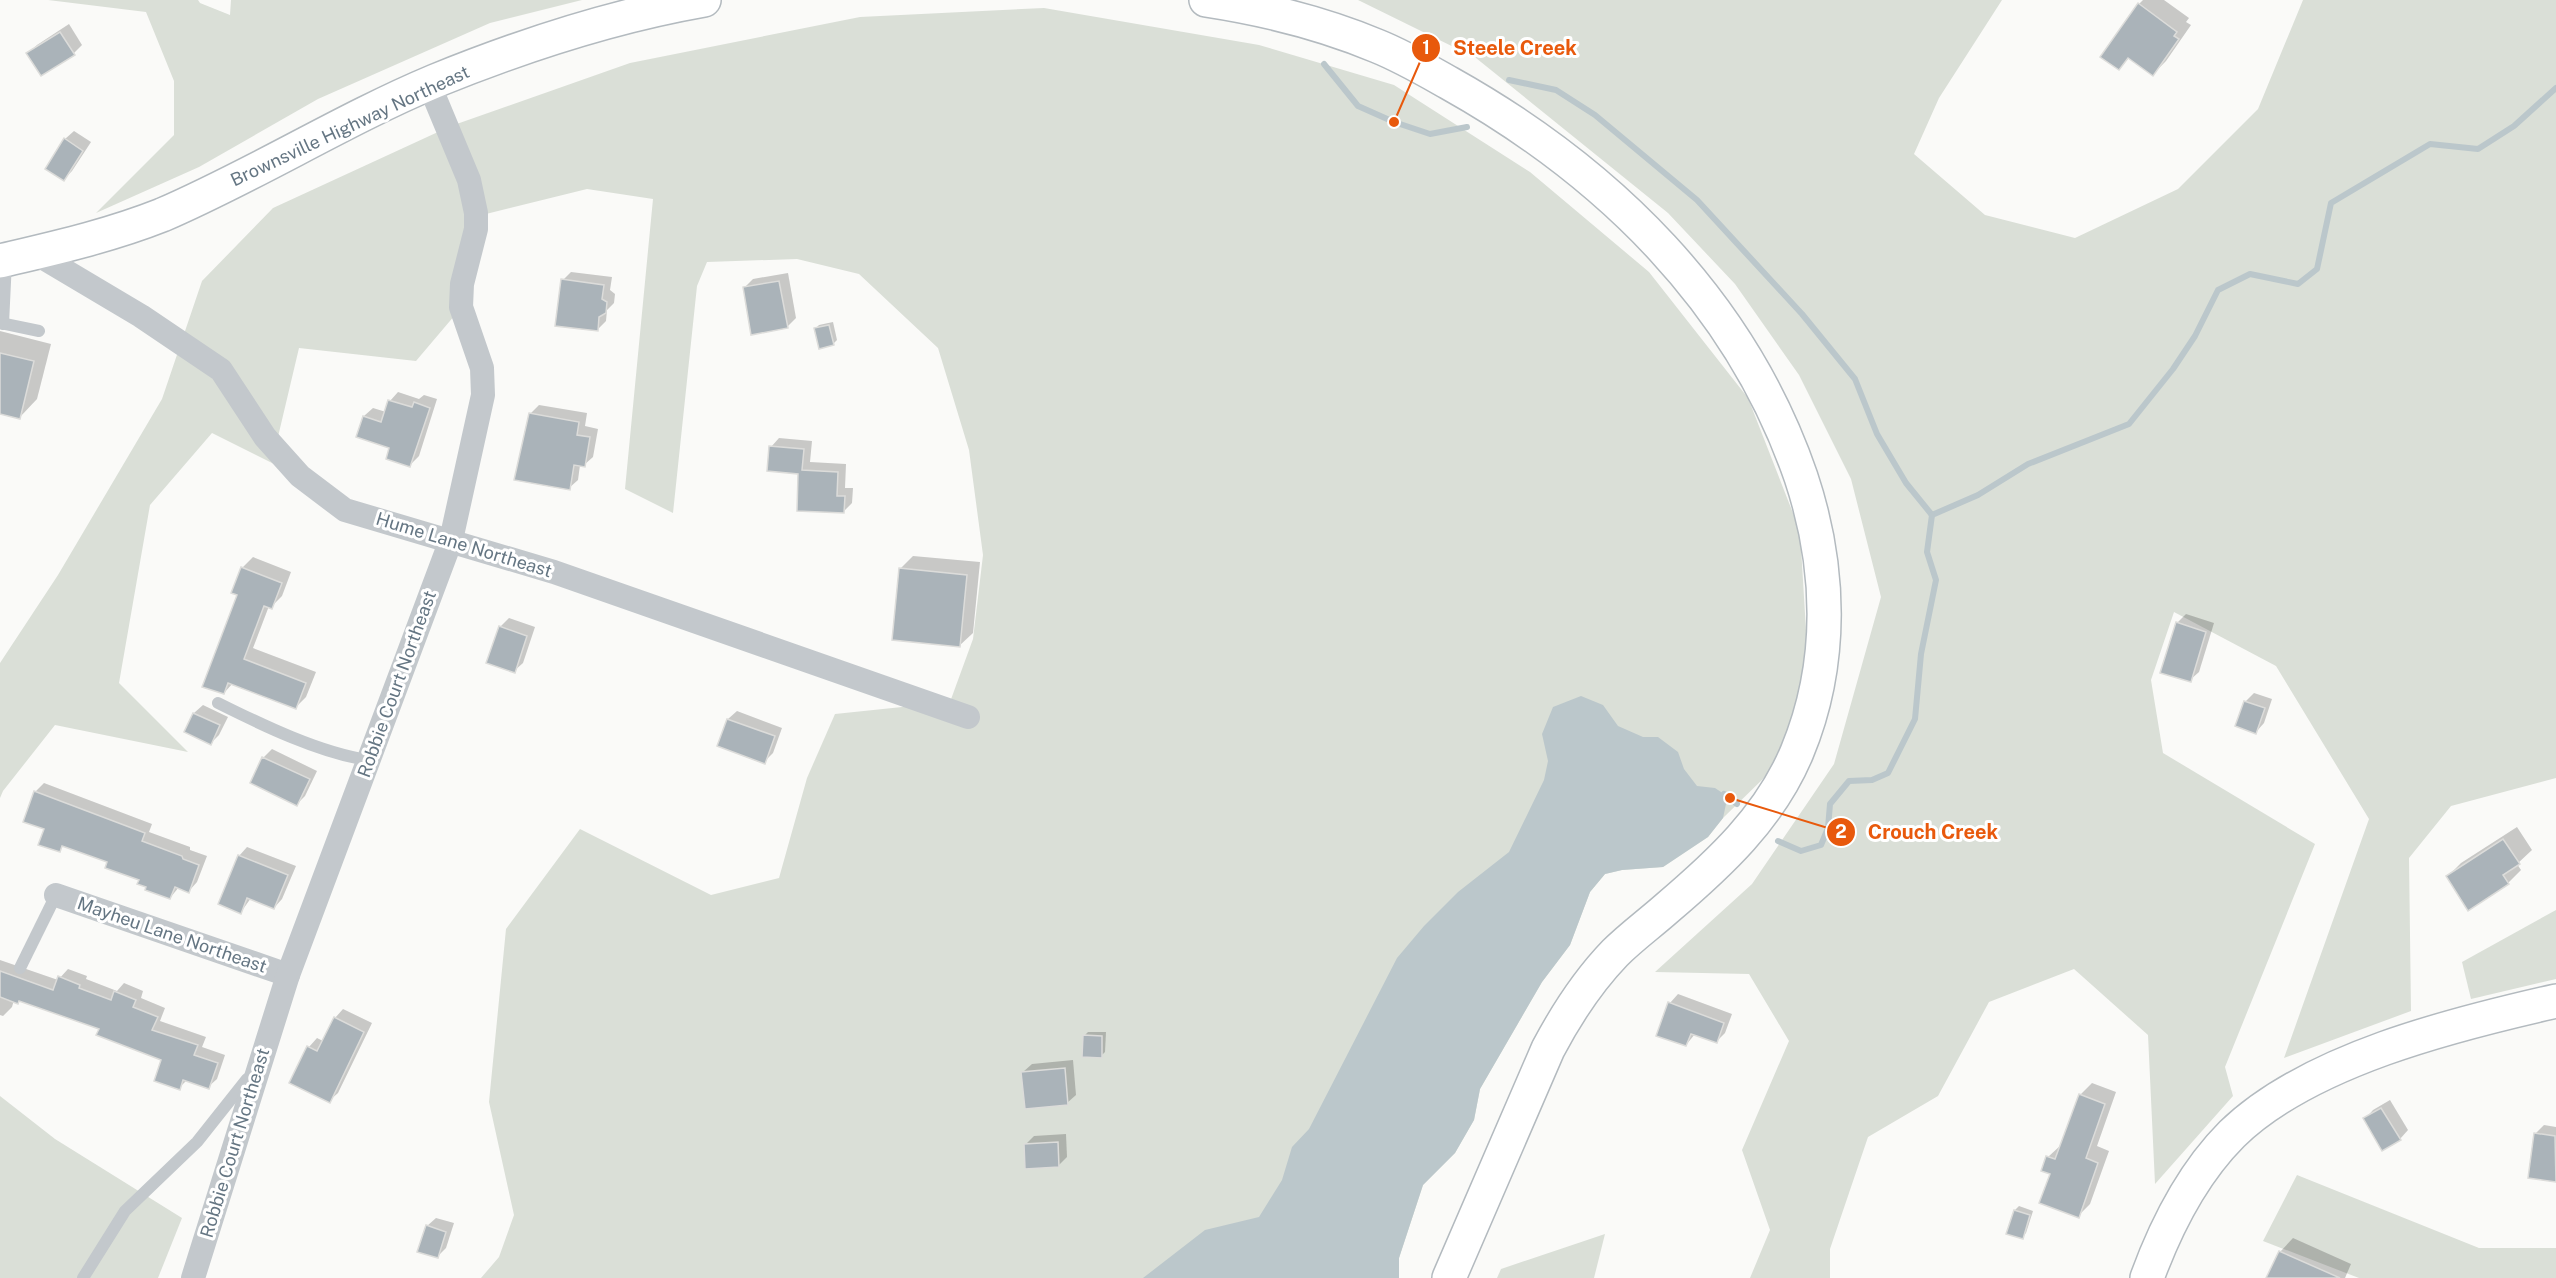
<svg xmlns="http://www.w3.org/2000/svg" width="2556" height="1278" font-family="'Public Sans',sans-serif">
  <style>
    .green { fill: #dadfd7 }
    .water { fill: #bbc7cb }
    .shadow { fill: #0003 }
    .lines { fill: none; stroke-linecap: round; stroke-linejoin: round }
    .stream { stroke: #bbc7cb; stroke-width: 6 }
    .building { fill: #aab3b9; stroke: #dcdcda; stroke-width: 1.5 }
    .secondary-casing { stroke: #b3babf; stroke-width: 36 }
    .lane { stroke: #c3c8cc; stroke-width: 12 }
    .street { stroke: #c3c8cc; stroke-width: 24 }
    .secondary { stroke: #fff; stroke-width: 33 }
    .labels { text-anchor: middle; stroke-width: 6; stroke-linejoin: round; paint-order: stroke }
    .street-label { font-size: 18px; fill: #657683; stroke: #fff }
    .leader { fill: none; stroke: #e8590c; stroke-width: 2 }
    .callout-dot { fill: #e8590c; stroke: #fff; stroke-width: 2 }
    .mark-label { font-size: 18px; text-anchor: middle; font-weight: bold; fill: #fff }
    .callout-label { font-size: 20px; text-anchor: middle; font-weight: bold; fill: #e8590c; stroke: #fff; stroke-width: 6; stroke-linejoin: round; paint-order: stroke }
  </style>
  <rect width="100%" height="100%" fill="#fafaf8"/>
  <g class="green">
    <path d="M48,0h150l2,3 30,12 1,-15h351l-92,23 -172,76 -119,68 -103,46 78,-78v-54l-28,-69z"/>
    <path d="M1358,0h644l-63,98 -25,56 71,61 90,23 103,-49 80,-80 45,-109h253v778l-105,28 -42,52 2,153 -127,47 85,-239 -93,-153 -102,-54 -23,68 12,73 152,91 -90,223 8,29 -78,88 -7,-149 -74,-66 -85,33 -51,94 -70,41 -38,112v29h-80l20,-48 -28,-80 47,-109 -40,-67 -94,-2 97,-88 82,-120 47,-167 -30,-118 -52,-104 -64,-91 -67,-71 -192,-155z"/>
    <path d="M1044,8l215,37 135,40 136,87 119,100 99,126 52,133 9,149 -22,61 -19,33 -45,44 -15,19 -45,30 -41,3 -17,4 -15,18 -20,53 -28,37 -62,107 -6,31 -19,33 -32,32 -24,73v20h-918l18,-21 15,-42 -25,-113 17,-173 74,-100 131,66 68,-17 28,-100 28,-64 115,-12 23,-63 10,-84 -14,-105 -31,-102 -79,-74 -62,-15 -90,3 -10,24 -24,227 -48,-24 28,-290 -66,-10 -101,25 -31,101 -39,46 -117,-13 -22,93 29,39 -94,-47 -62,72 -31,178 69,69 -133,-27 -52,66 -3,7v-135l58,-88 104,-176 40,-118 71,-73 178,-82 179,-63 230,-46z"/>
    <path d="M2556,910v69l-85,20 -9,-37z"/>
    <path d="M0,1096l55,43 127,79 -24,60h-158z"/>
    <path d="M2297,1175l182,73h77v30h-197l-96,-37z"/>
    <path d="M1605,1234l-11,44h-97l4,-9z"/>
  </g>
  <path class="water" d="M1581,696l22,9 15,21 25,11h15l20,15 6,17 13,17 18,2 9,6 2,10 -3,14 -15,19 -45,30 -41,3 -17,4 -15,18 -20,53 -28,37 -62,107 -6,31 -19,33 -32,32 -24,73v20h-256l62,-48 54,-13 23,-37 10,-33 17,-18 88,-171 27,-32 34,-34 51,-40 35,-72 4,-19 -6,-27 11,-27z"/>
  <g class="shadow">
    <path d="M2143,0h21l25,18 -3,4 5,3 -25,36 -13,13 -23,-17 -11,12 20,-65z"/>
    <path d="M69,24l13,21 -8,8 -46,1 9,-9z"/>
    <path d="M74,131l17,11 -19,29 -8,8 1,-40z"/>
    <path d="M571,272l41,5 -2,13 5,4 -1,9 -7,7 -1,11 -9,9 -34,-50z"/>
    <path d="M788,273l8,45 -9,9 -43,-39 9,-9z"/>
    <path d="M833,322l4,18 -4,4 -18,-15 4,-4z"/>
    <path d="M0,331l51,13 -14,55 -17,18 -20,-5z"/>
    <path d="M398,392l21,7 5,-4 13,4 -18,57 -9,9 -19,-18 -33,-11 6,-20 9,-8 13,4 4,-11z"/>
    <path d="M539,405l48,8 -2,13 13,3 -5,28 -9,8h-4l-2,15 -9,8 -39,-74z"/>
    <path d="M779,438l33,3 -2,21 36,2 -1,24h8l-1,15 -8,8 -73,-64z"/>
    <path d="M913,556l67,6 -7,71 -14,13 -59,-77z"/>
    <path d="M253,557l38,15 -9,24 -11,11 -2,-1 -16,42 63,24 -10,25 -11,11 -62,-25 -9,10 18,-125z"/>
    <path d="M2186,614l28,9 -15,49 -9,8 -13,-57z"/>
    <path d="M509,618l26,9 -12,36 -9,8 -14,-44z"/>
    <path d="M2254,693l18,6 -8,24 -8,9 -19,-6 9,-25z"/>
    <path d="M203,705l25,12 -9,18 -8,8 -25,-12 8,-18z"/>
    <path d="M737,711l45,17 -9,25 -9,9 -36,-43z"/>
    <path d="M272,749l45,22 -12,25 -8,8 -34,-46z"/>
    <path d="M44,783l108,41 -3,8 41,15v3l17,6 -10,26 -8,9 -10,-4 -9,11 -61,-37 -45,-16 -5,5 -14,-21 -10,-37z"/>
    <path d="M2517,827l15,23 -15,14 4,6 -13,13 -60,-7 13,-13z"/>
    <path d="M247,847l49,19 -14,33 -8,9 -23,-10 -10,14 -2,-56z"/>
    <path d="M0,960l58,20 10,-11 19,7 -1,3 31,12 7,-8 19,8 -2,7 24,10 -5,13 46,16 -4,10 23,8 -8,24 -9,8 -21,-7 -8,8 -16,-29 -62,-31 -80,-29 -7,1 -2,7 -9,9 -3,-1z"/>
    <path d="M1678,994l54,20 -7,19 -8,8 -22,-7 -9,11 -16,-42z"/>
    <path d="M343,1009l29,14 -34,70 -9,8 -20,-54 8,-9 6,3 12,-23z"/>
    <path d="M1088,1032h18l-1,20 -4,4 -17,-20z"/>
    <path d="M1073,1060l3,35 -9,8 -44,-31 9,-8z"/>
    <path d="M2092,1083l24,9 -19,54 12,5 -19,53 -12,12 -26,-43 -9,-3 5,-13 13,-12 19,-50z"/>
    <path d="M2390,1100l18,30 -8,9 -35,-20 8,-9z"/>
    <path d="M2544,1125l12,2v53l-26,-3 5,-43z"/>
    <path d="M1066,1134l1,23 -8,8 -33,-21 8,-8z"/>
    <path d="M2019,1206l14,5 -7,22 -4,4 -7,-27z"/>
    <path d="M436,1218l18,5 -8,25 -9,9 -10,-31z"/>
    <path d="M2293,1238l58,26 -6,14h-77l12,-26z"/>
  </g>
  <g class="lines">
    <g class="stream">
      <path d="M1324,64l34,42 36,16 36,12 37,-7"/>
      <path d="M1509,80l47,10 39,25 102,85 105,114 53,65 22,55 29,49 26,32"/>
      <path d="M1932,515l46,-20 50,-31 101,-40 44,-55 22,-33 23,-46 32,-16 48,10 19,-15 14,-66 99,-59 48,5 36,-23 42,-38"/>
      <path d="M1724,794l13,10"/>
      <path d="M1778,841l23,10 20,-6 7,-17 2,-24 19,-23 23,-1 16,-7 27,-54 6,-65 15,-74 -9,-28 5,-37"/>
    </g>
  </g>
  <g class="building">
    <path d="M2138,3l39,29 -3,4 5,3 -26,37 -25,-18 -9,12 -19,-13z"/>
    <path d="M60,32l15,23 -34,21 -15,-23z"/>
    <path d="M64,138l19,13 -19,30 -19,-12z"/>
    <path d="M561,279l43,6 -2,14 5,3 -1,11 -7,4 -1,14 -43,-5z"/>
    <path d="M779,281l9,47 -37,7 -8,-48z"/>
    <path d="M829,325l5,20 -15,4 -5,-21z"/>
    <path d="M0,353l34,8 -14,58 -20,-5z"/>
    <path d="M388,400l24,7 2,-5 16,6 -20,59 -24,-8 3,-11 -33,-11 7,-21 18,6z"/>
    <path d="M529,413l50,9 -2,13 13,2 -5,30 -11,-2 -4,25 -56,-10z"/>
    <path d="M769,446l35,3 -2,21 36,2 -1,24h8l-1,17 -47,-2 1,-37 -31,-3z"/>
    <path d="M241,567l41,16 -10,26 -8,-3 -20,53 62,24 -10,26 -68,-26 -4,11 -22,-7 35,-92 -6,-2z"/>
    <path d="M899,568l68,7 -7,72 -68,-7z"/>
    <path d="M2176,622l30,10 -15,50 -31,-9z"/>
    <path d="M499,626l28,10 -12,37 -29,-10z"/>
    <path d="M2244,701l21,7 -9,26 -21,-8z"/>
    <path d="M193,713l27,12 -9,20 -27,-13z"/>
    <path d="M727,719l48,17 -10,28 -48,-18z"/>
    <path d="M262,757l48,22 -13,27 -47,-23z"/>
    <path d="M34,791l111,42 -3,8 40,15 1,3 16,6 -10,28 -14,-6 -5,12 -25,-9 1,-3 -9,-3 2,-4 -34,-12 2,-6 -45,-16 -2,6 -22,-7 6,-16 -21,-7z"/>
    <path d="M2503,839l17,25 -17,11 6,9 -41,27 -22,-35z"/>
    <path d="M238,855l50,20 -14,34 -27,-11 -6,16 -23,-10z"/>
    <path d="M0,971l53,19 5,-14 22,9 -1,3 32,12 3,-9 22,9 -3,7 25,10 -6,13 46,15 -4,10 24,8 -9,26 -26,-9 -3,10 -26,-9 7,-21 -65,-25 3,-6 -80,-28 -1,3 -18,-7z"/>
    <path d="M1668,1002l56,21 -7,20 -26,-9 -5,12 -30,-10z"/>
    <path d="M334,1017l30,15 -34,71 -41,-20 18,-37 10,5z"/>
    <path d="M1083,1035l19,1v22l-20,-1z"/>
    <path d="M1065,1068l3,37 -43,4 -4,-37z"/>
    <path d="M2079,1094l26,10 -19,54 12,5 -19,55 -40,-15 11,-29 -9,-3 5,-15 9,3z"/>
    <path d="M2381,1108l20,32 -19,11 -19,-33z"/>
    <path d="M2534,1133l21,3 1,46 -28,-4z"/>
    <path d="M1058,1142l1,25 -34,2 -1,-25z"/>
    <path d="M2014,1210l16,5 -7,24 -17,-5z"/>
    <path d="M426,1225l20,7 -8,26 -21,-6z"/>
    <path d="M2279,1251l61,27h-74z"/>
  </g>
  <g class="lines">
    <g class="secondary-casing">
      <g id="secondary">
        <path d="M1206,0c59,9 116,23 171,46 25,10 49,24 72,37 159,89 292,219 352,394 30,90 33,186 -4,275 -27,65 -78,112 -131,157 -17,15 -35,28 -51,44 -27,28 -49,62 -67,96l-99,229"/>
        <path d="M0,261c55,-13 109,-25 162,-46 93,-40 180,-95 273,-134 86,-35 178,-65 269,-81"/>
        <path d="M2147,1278c19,-52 46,-105 85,-144 76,-74 222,-110 324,-133"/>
      </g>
    </g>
    <g class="lane">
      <path d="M0,323l39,8"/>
      <path d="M3,324l3,-63"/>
      <path d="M218,703c44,22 102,50 150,57"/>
      <path d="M20,968l36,-73"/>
      <path d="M83,1278l42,-67 72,-69 50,-63"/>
    </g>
    <g class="street">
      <path d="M35,253l106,63 80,54 44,67 35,39 45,34 209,62 414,145"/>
      <path d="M56,895l232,80"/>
      <path d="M193,1278l95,-303 163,-435 32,-145 -1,-27 -21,-61 1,-23 14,-55v-16l-7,-33 -40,-96"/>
    </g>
    <use href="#secondary" class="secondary"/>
  </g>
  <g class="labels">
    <g class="street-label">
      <text transform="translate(350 126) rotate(-25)" y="6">Brownsville Highway Northeast</text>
      <text transform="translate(464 545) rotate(17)" y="6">Hume Lane Northeast</text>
      <text transform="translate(397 684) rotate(-70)" y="6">Robbie Court Northeast</text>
      <text transform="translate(172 935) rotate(19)" y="6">Mayheu Lane Northeast</text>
      <text transform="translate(235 1143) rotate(-73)" y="6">Robbie Court Northeast</text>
    </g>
  </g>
  <path class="leader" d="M1394 122L1426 48M1730 798L1841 832"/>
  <g class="callout-dot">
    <circle cx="1394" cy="122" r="6"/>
    <circle cx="1730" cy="798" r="6"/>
    <circle cx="1426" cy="48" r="15"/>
    <circle cx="1841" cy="832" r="15"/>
  </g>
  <g class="mark-label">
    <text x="1426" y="54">1</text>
    <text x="1841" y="838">2</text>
  </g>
  <g class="callout-label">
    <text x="1515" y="55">Steele Creek</text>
    <text x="1933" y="839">Crouch Creek</text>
  </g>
</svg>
